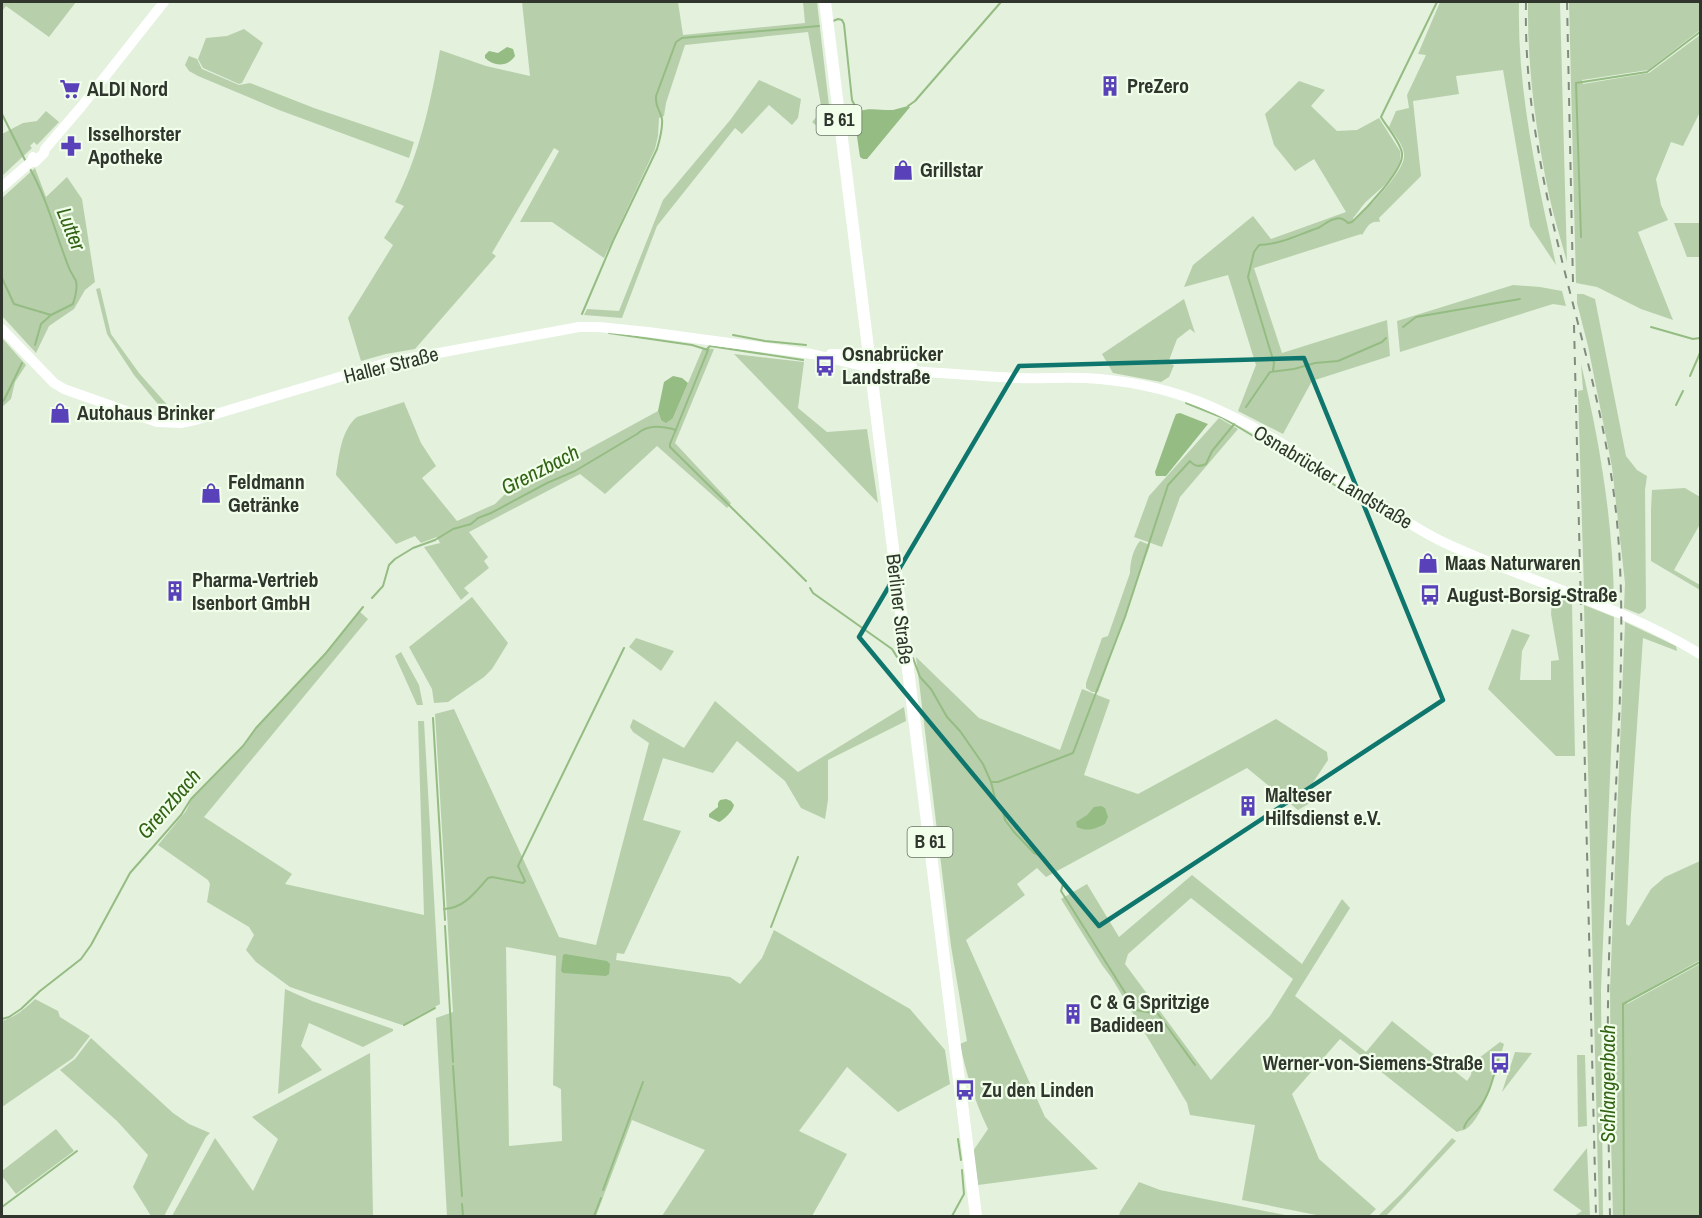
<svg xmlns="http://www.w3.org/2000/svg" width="1702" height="1218" font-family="'Archivo Narrow',sans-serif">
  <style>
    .green { fill: #b7d0ab; fill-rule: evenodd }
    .water { fill: #95bc83 }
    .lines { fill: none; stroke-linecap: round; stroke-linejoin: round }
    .stream { stroke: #95bc83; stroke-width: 2 }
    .minor { stroke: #fff; stroke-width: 10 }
    .major { stroke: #fff; stroke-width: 12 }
    .rail { stroke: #828c7e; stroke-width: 2; stroke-dasharray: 8 8; stroke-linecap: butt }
    .marked { fill: none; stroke: #0f766e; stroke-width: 4.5; stroke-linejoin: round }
    .labels { text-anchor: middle; stroke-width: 4.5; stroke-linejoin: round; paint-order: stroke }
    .shield { fill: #f0feea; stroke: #6a7266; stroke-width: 1.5 }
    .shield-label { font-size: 18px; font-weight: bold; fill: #30362e }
    .poi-label { font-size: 20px; font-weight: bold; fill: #30362e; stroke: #f0feea; text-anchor: start }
    .street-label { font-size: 20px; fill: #30362e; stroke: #f0feea }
    .water-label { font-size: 21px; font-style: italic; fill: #336314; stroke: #f0feea }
  </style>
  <rect width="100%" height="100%" fill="#e3f1dd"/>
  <g class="green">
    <path d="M2,2h74l-27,35 -43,-31 -4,5z"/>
    <path d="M522,2h156l5,33 122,-12 -2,-21h14l15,130 -7,1 -13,-11 10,-11 -14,-79 -123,13 -19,58 -2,13 -5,2 -1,18 -3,13 -51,109 -52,-36h-32l39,-71 -5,-3 -62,105 4,3 -81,93 -29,5 -25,7 -13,-43 45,-73 -9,-7 20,-32 -9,-4c24,-46 36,-101 45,-152l46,16 44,10z"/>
    <path d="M1440,2h79c-2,89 18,176 37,263l-26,-39 -27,-156 -47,6 3,18 -46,7 8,75 -42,42 1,4c-11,-2 -13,6 -18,13l-1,-1 -107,34 28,85 105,-33 3,36 -78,25 -29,53 -45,-23 18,-46 -28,-90 -44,12 9,-22 60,-49 18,23 75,-27 -32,-53 -19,12 -21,-26 -9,-31 34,-33 26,9 -14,16 26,25 20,-1 22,-12 21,33c4,20 -19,37 -32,49 -6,5 -10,13 -15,18l1,3c12,-11 49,-48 50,-64 1,-11 -9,-21 -15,-30l7,-16 13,-3 -2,-13 19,-40 -8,-1z"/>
    <path d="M1528,2h32l7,260c-6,-22 -13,-44 -18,-67 -13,-63 -22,-129 -21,-193z"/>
    <path d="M1569,2h131v28l-52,40 -66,10 1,4 66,-11 51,-38v77l-17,34 -12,-4 -15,37 5,26 7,15 -30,12 35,88 -32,-11 -44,-22 -21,-4z"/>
    <path d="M244,29l19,14 -21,40 -3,1 -36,-16 -5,-9 8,-21 21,-2z"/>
    <path d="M189,56l8,3 5,10 37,16 11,-2 64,25 100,34 -5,16 -130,-48 -81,-34 -9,-5 -4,-6z"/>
    <path d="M759,80l42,19 -3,19 -6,7 -23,-20 -27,29 -7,-6 -78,98 -35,92 -38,-3 3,-6 32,2 44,-111 68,-81z"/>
    <path d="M46,111l13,11 -22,23 -3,-3 -4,4 2,2 -30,28v-42l21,-11 14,-2z"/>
    <path d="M35,168l11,29 21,-20 15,22 13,83 -10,8 -11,19 -25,17 -13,27 -34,-37v-118z"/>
    <path d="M1674,223h26v34h-13z"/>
    <path d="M1513,285l27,2 22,4 4,15 -13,-2 -153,48 -3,-31z"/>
    <path d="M100,288l11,46 28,39 38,43 -11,-2 -32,-39 -27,-41 -11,-45z"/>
    <path d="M1577,294h6l12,5 31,157 11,14 10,6 -2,14 1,118 -3,4 -4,2 -15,-6 1,-25 -13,-116 -24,-121 -11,-43z"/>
    <path d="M1184,299l11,34 -5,-4 -13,10 -9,24 6,2 -5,12 -8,5 -48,-9 -11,-19z"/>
    <path d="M2,338l24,27 -11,17 -4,17 -9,8z"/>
    <path d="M703,348l11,1 -39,94 56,60 -4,5 -70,-62 -52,48 -25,-20 -111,58 19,25 -4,4 5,7 -25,20 5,5 -8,7 -37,-53 16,-4 -3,-6 -16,6 -6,-7 -19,8 -60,-69c3,-19 5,-45 21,-58l47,-15 17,41 15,23 -14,12 35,43 38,-17 9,-9 154,-84 3,9 12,-2z"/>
    <path d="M734,354l70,8 -6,46 29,24 40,-3 11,74z"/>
    <path d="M1581,364c19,78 32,158 33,239l-30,-13 -6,-199 5,-1z"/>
    <path d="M1219,418l19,11 -58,68 -18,50 -28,-10 15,-41z"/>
    <path d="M1685,488l15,9v27l-26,46 26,15v5l-49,-29v-52l1,-19z"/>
    <path d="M1140,541l10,4 -52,147h-6l-6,-4v-5l16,-45 6,-2 22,-63c0,-10 3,-24 10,-32z"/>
    <path d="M1558,596l14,6 3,154h-19l-68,-67 24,-60 18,6 -8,16 -2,29h31v-19l8,-1 -8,-46 1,-13z"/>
    <path d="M472,597l36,46 -16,26 -8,8 -36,25 -14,1 -2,-14 -23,-42z"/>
    <path d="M1584,605l30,12 -1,89 -12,284 2,226h-4z"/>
    <path d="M360,612l8,7 -164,198 88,57 -7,10 139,31 -6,-194h6l16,283 -38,21 -112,-38 -34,-25 -10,-12 8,-15 -5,-8 -42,-25 3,-18 -2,-4 -50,-35 28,-34 5,-11 52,-53 13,-19 20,-22 51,-53z"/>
    <path d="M1625,622l51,24 1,5 -34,-13 -12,175 -5,111 3,2 22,-37 14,-12 35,-16v99l-73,41v3l73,-40v252h-87l-2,-78 -1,-149z"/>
    <path d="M636,638l38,13 -13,20 -32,-24z"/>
    <path d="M401,652l18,33 4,20h-6l-22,-49z"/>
    <path d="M916,657l63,61 81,32 22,-61 28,11 -26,75 54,19 138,-75 51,33 1,8 -16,24 -2,19 -12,7 -51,-42 -201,109 -9,-9 -20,16 8,11 -59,45 79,177 53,52 -120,16 -5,-34 15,-22c-13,-27 -22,-56 -28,-85l7,-3 -16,-95z"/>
    <path d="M715,701l83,71 106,-65 2,14 -78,39v40l-3,19 -24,-11 -16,-27 -48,-40 -24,32 -50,-15 -20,62 38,11 -57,123 -7,-1 -1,7 114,17 10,7 22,-26 12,-28 136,79 35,41 5,34 -52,28 -51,-45 -48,64 48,23 -35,62h-150l43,-66 -73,-30 -36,96h-149l-11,-198 17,-6 -18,-298 19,-5 105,228 37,8 53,-202 -16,-11 -3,-5 3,-8 51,29zM506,947l50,9 -3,129 8,4 1,52 -53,5z"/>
    <path d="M1192,875l110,89 40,-65 8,9 -55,88 71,56 26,-31 75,60 4,-6 1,-8 7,-9 21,-16 4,2c-6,20 -20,74 -38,85 -1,1 -8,2 -9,3l-4,-3 -113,-90 -48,55 27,65 57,50 -7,7h-48l-79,-16 13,-75 -65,-10 -3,-12 -76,-126 -9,-12 -41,-66 26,-15 32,53zM1191,898l102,81 -23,37 -59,64 -86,-116 3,-10z"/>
    <path d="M285,989l27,12 81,28v2l-30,16 -54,-24 -8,23 21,24 -44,24z"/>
    <path d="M35,999l23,12 2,6 30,19 -17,22 -71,49v-86c13,-4 23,-12 33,-22z"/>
    <path d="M91,1038l82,75 16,11 21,9 -4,4 -42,79h-13l-18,-29 15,-32 -31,-34 -57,-51 15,-11z"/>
    <path d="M1515,1052l17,1 -30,39z"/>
    <path d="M370,1053l3,163h-201l43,-78 38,53 25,-52 -26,-22z"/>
    <path d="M1577,1055h8l2,71 -9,1z"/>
    <path d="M56,1129l18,22 -58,43 -14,-18v-5z"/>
    <path d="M1452,1138l4,3 -70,75h-8l24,-23z"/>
    <path d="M1587,1148l3,68h-16l8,-5 -29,-21z"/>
    <path d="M1139,1182l21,8 130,26h-171l1,-4z"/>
  </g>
  <g class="water">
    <path d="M507,47l6,2 2,7c-7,11 -21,11 -30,2v-3l4,-4 9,2z"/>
    <path d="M908,106l2,1 -43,52h-4l-3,-2 -6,-41c8,-11 27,-5 39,-6 5,-1 10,-3 15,-4z"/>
    <path d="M673,376l9,2 6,5 -15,35 -7,5 -5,-3 -3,-9 6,-29z"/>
    <path d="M1180,413l28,11 -42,52h-10l-1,-4 19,-53 2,-5z"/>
    <path d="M726,799l5,2 3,4c-1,6 -10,15 -15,17l-10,-5v-3l9,-7v-4l2,-3z"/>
    <path d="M1101,806l4,2 3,9 -3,7c-11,5 -17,8 -28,3l-1,-5 11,-7 7,-8z"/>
    <path d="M565,954l42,7 3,3 -1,10 -3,2 -43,-3 -2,-2 2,-16z"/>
  </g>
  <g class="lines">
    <g class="stream">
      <path d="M833,21l5,-2 4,1 2,4 8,76 6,12"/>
      <path d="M908,106l7,-5 86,-99"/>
      <path d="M2,114l24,48"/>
      <path d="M29,167c18,31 27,68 40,101 2,5 5,9 7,13 2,8 -1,16 -3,23l-22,11 -10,9 -6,21"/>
      <path d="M1581,237l-5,-154 71,-11 53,-40"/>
      <path d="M2,278l12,26 37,11"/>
      <path d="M582,314l31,-73 44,-92c3,-10 6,-20 5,-30 -2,-10 -7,-11 -6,-23l20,-54 6,-4 137,-12"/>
      <path d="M1403,327l13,-10 104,-18"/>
      <path d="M1651,327l42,12 7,-1"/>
      <path d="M609,333l83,12 16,5 -38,94v3l136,134"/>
      <path d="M733,335l32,6 41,4"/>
      <path d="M707,349l3,-3 93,14"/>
      <path d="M1273,371l1,-8 -26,-86 6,-25 5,-7c23,-1 38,-10 59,-17 6,-3 11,-8 17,-9 5,-2 9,0 13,4l4,-1c13,-12 52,-52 50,-68 0,-10 -16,-28 -21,-37l56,-115"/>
      <path d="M1690,376l10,-23"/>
      <path d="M2,402l2,-2 18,-37"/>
      <path d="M1186,403l35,14 19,11 98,59"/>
      <path d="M1676,405l7,-14"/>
      <path d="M1246,407l24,-35 24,-3 21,-6 23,-2 44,-19 4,-4"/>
      <path d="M810,588l3,5 79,56 5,8"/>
      <path d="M372,598l11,-12 6,-21 6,-6 18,-11 22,-8 18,-11 18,-5 7,-6 13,-5 56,-30 28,-12 62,-37c11,-10 25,-8 39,-4"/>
      <path d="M913,658l7,19 11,12 16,28 13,14 23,33 8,18 4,16 8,13 2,9 9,12 20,21 10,4 9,13"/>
      <path d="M433,718l12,202"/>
      <path d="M991,782h7l75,-29 52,-136 43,-132 22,-24c4,5 10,6 16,3l6,-13 23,-28"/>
      <path d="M1063,884l-2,7 75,119 22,4 37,51"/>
      <path d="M444,909c21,-1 31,-17 44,-31l4,-1 31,6 2,-2 -7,-15 106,-218"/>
      <path d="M445,926l8,136"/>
      <path d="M771,927l27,-70"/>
      <path d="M2,1019l7,-2 12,-8 19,-18 41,-32 10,-14 39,-72 51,-58 10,-16 52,-53 13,-18 70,-75 37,-46"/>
      <path d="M404,1025l31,-17"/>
      <path d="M453,1066l9,130"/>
      <path d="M1464,1128c2,-9 10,-13 15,-20 11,-13 15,-34 20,-51"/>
      <path d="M958,1139l3,21"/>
      <path d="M603,1190l40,-108"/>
      <path d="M462,1204l1,12"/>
      <path d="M2,1207l75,-56"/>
      <path d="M594,1216l7,-18"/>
      <path d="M952,1216l12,-22 -2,-24"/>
      <path d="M1624,1216l-1,-212 77,-42"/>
    </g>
    <g class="minor">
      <path d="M32,161l3,1 9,-9 1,-4 36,-42 83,-105"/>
      <path d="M2,187l30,-26 1,-4"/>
      <path d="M2,329l52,54 10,6 93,33 24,1 18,-4 191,-57 189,-35h20l49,5 164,22 59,14 19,2c43,2 85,6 127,8 23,1 45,-1 68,0 39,2 79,10 115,24 67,27 127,71 188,108 18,11 36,23 55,32 85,40 177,63 257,112"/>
      <path d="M831,354l38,1 43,11"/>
    </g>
    <path class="major" d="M825,2l151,1214"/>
    <g class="rail">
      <path d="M1526,2c-1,46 3,94 11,140 20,128 68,250 80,380 10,110 0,221 -4,332 -3,69 -6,139 -5,209 0,51 1,102 2,153"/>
      <path d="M1567,2l6,281"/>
      <path d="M1574,325l22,891"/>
    </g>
  </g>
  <path class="marked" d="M1304,358l139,342 -344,226 -240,-289 160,-271z"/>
  <defs>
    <g id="building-bare" transform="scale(1.62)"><path d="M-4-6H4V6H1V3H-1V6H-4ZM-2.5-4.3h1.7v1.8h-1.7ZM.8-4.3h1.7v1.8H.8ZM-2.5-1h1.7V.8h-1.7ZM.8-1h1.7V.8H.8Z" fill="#5841b9" stroke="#f0feea" stroke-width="2.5" paint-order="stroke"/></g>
    <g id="supermarket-bare" transform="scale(1.62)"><path d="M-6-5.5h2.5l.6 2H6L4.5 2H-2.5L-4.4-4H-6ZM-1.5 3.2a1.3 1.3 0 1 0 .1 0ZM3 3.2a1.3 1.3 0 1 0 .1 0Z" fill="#5841b9" stroke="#f0feea" stroke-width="2.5" paint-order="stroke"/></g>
    <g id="pharmacy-bare" transform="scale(1.62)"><path d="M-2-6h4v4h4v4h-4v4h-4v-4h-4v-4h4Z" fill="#5841b9" stroke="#f0feea" stroke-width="2.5" paint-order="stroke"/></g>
    <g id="shop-bare" transform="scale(1.62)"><path d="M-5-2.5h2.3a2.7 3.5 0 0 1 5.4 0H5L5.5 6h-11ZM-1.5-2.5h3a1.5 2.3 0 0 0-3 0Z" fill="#5841b9" stroke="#f0feea" stroke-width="2.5" paint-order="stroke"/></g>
    <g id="bus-bare" transform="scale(1.62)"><path d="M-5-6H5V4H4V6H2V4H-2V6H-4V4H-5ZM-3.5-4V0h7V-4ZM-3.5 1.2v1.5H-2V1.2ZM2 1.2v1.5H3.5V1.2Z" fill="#5841b9" stroke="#f0feea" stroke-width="2.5" paint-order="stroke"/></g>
  </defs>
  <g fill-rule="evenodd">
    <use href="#building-bare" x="1110" y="86"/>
    <use href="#supermarket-bare" x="70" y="89"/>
    <use href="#pharmacy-bare" x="71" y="146"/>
    <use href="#shop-bare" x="903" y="170"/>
    <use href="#bus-bare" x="825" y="366"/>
    <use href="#shop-bare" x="60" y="413"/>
    <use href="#shop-bare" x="211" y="493"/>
    <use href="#shop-bare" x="1428" y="563"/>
    <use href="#building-bare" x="175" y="591"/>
    <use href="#bus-bare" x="1430" y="595"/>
    <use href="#building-bare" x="1248" y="806"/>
    <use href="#building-bare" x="1073" y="1014"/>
    <use href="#bus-bare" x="1500" y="1063"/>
    <use href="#bus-bare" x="965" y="1090"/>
  </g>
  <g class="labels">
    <g class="shield">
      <rect x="816.5" y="105" width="45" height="30" rx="4.5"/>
      <rect x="907.5" y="827" width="45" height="30" rx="4.5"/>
    </g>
    <g class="shield-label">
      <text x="839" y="126">B 61</text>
      <text x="930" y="848">B 61</text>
    </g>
    <g class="poi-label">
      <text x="1127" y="93">PreZero</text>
      <text x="87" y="96">ALDI Nord</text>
      <text x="88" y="141">Isselhorster<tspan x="88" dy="23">Apotheke</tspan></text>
      <text x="920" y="177">Grillstar</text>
      <text x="842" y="361">Osnabrücker<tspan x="842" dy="23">Landstraße</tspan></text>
      <text x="77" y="420">Autohaus Brinker</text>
      <text x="228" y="489">Feldmann<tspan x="228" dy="23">Getränke</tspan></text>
      <text x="1445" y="570">Maas Naturwaren</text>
      <text x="192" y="587">Pharma-Vertrieb<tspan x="192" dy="23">Isenbort GmbH</tspan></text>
      <text x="1447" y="602">August-Borsig-Straße</text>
      <text x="1265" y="802">Malteser<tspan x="1265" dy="23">Hilfsdienst e.V.</tspan></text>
      <text x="1090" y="1009">C &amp; G Spritzige<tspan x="1090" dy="23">Badideen</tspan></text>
      <text x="1483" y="1070" text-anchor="end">Werner-von-Siemens-Straße</text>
      <text x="982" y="1097">Zu den Linden</text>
    </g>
    <g class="street-label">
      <text transform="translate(391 365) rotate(-14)" y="7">Haller Straße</text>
      <text transform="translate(1333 477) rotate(31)" y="7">Osnabrücker Landstraße</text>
      <text transform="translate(900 609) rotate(83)" y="7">Berliner Straße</text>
    </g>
    <g class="water-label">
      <text transform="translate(71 229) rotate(68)" y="7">Lutter</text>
      <text transform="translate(540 470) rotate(-27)" y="7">Grenzbach</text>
      <text transform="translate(169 804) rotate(-49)" y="7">Grenzbach</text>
      <text transform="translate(1608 1084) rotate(-90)" y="7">Schlangenbach</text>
    </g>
  </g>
  <rect width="1702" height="1218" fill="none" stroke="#30362e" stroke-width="6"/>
</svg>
